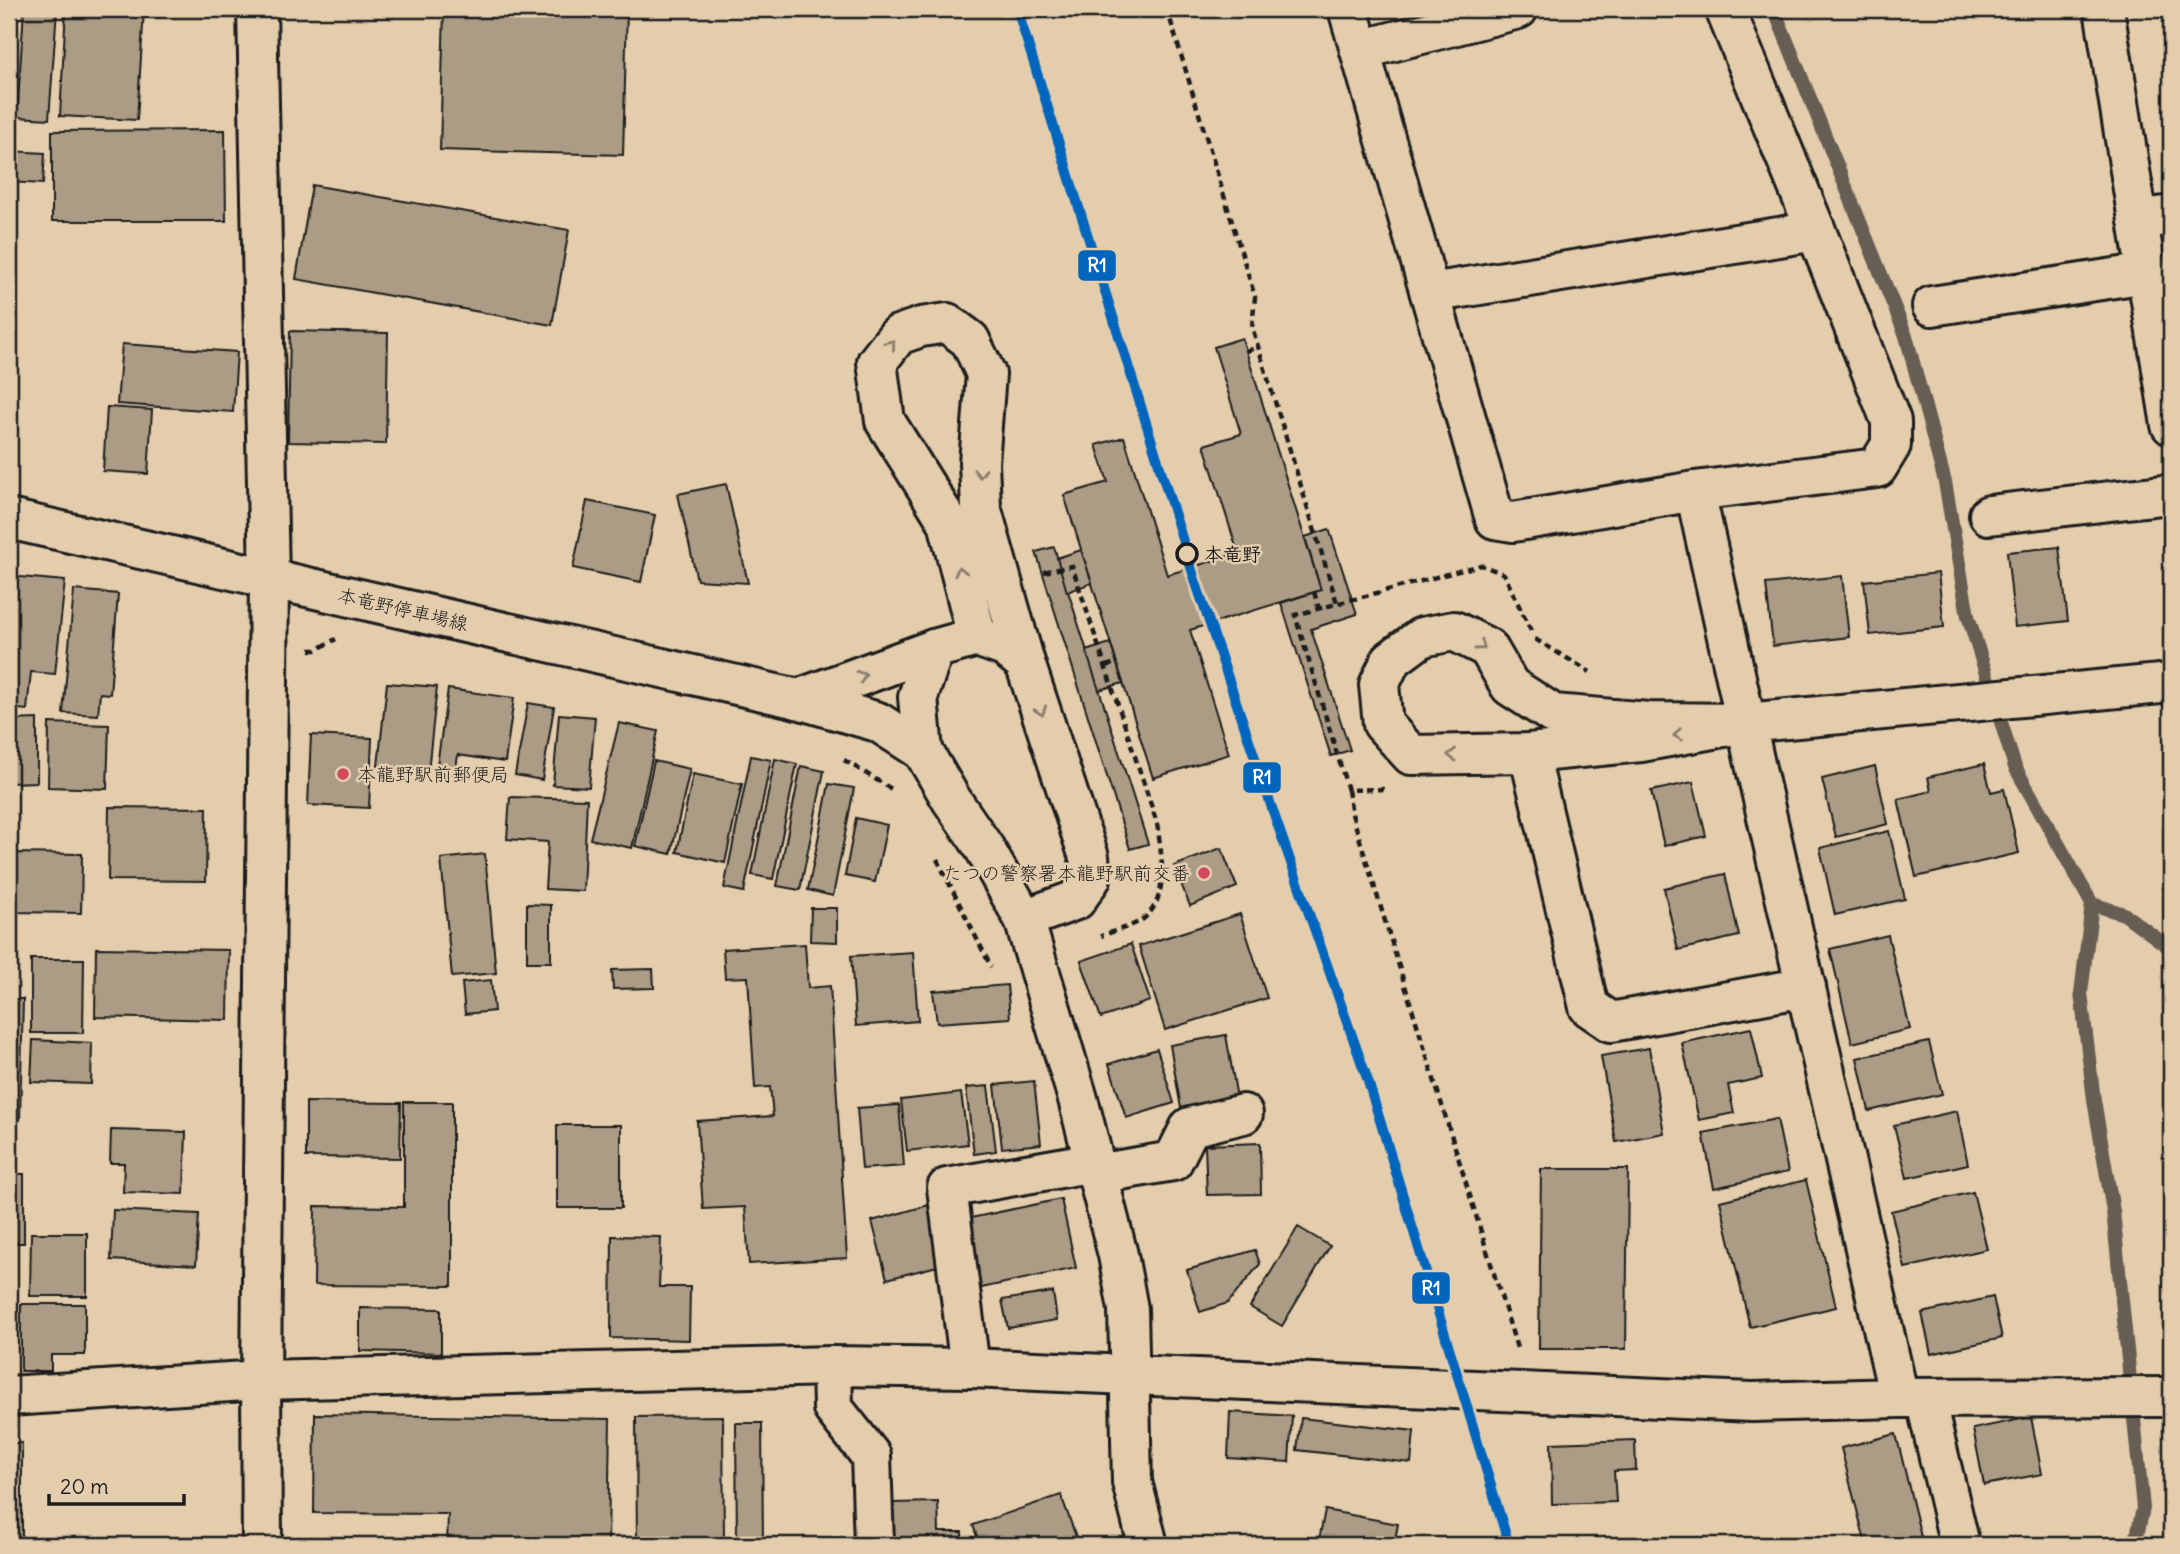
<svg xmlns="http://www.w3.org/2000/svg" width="2180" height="1554" font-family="Delius,'Klee One',sans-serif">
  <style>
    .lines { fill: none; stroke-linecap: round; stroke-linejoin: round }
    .stream { stroke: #665d52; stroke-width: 14 }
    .building { fill: #ac9c85; stroke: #1c1c1c; stroke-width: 2 }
    .minor-casing { stroke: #1c1c1c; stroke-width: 44 }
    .major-casing { stroke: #1c1c1c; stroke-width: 44 }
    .path { stroke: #1c1c1c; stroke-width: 4.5; stroke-dasharray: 7 5; stroke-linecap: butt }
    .minor { stroke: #e4cdad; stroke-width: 38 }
    .major { stroke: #e4cdad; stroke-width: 38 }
    .rail-1-casing { stroke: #e4cdad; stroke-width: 16 }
    .rail-1 { stroke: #0065bd; stroke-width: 10 }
    .oneway { stroke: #8a7d6c }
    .stop-dot { fill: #e4cdad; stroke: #1c1c1c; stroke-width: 3.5 }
    .poi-dot { fill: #d1495b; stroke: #e4cdad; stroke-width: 2.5 }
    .labels { text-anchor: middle; stroke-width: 5; stroke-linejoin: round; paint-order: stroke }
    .stop-label { font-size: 19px; font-weight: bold; fill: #1c1c1c; stroke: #e4cdad; text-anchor: start }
    .street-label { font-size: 19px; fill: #1c1c1c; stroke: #e4cdad }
    .poi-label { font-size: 19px; fill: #1c1c1c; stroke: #e4cdad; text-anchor: start }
    .line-badge { stroke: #e4cdad; stroke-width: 2.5 }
    .badge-label { font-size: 19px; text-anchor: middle; font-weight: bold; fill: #fff }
  </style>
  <rect width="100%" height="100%" fill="#e4cdad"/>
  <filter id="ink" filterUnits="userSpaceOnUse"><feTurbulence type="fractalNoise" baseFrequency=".0143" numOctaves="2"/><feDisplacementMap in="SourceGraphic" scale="14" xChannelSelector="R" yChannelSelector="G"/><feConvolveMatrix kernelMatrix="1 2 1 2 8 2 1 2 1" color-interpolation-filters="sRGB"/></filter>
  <g filter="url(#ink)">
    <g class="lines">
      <g class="stream">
        <path d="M1774,9l132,327 39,146 23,134 47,151 77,137 32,10 47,35"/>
        <path d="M2092,904l-11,89 13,107 19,111 30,297 -8,37"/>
      </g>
    </g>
    <g class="building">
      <path d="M24,9l33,1 -8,109 -32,-2z"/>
      <path d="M66,9h78l-7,111 -77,-4z"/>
      <path d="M444,9h183l-4,146 -183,-5z"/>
      <path d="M225,130l1,91h-174v-90z"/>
      <path d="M9,151l36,2 -2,31 -34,-2z"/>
      <path d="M312,185l257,45 -17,95 -256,-46z"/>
      <path d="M290,331l98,2 -2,111 -98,-2z"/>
      <path d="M1242,338l79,252 -131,40 39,124 -76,24 -89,-283 44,-13 -12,-37 28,-8 43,138 71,-22 -34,-108 37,-11 -27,-87z"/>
      <path d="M122,344l115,8 -4,60 -116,-8z"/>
      <path d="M107,407l45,3 -4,64 -45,-3z"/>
      <path d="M726,484l22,99 -51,-3 -19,-86z"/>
      <path d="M587,501l68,14 -14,67 -68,-14z"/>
      <path d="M1329,529l28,85 -46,15 39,121 -19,6 -50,-153 40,-13 -16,-53z"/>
      <path d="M1054,547l94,297 -18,5 -94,-297z"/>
      <path d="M2059,547l9,74 -53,6 -8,-75z"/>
      <path d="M1081,550l11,33 -25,9 -10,-34z"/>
      <path d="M1938,573l6,54 -74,8 -6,-54z"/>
      <path d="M9,576l56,5 -10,93 -24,-2 -4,38 -18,-2z"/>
      <path d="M1842,576l7,61 -76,9 -7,-62z"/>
      <path d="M74,590l44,4 -8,100 -10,-1 -2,22 -35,-2z"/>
      <path d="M1110,643l13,40 -24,7 -13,-39z"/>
      <path d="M387,683l50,4 -9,84 -50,-5z"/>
      <path d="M448,689l66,9 -9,64 -47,-7 -3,19 -19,-2z"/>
      <path d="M528,703l26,4 -12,73 -27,-5z"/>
      <path d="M559,714l36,3 -6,70 -36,-2z"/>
      <path d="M37,719v63l-28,1v-63z"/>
      <path d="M49,723l60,2 -2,64 -59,-2z"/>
      <path d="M619,723l39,8 -26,117 -42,-9z"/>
      <path d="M311,735l61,3 -3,70 -61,-3z"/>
      <path d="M751,756l20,4 -27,132 -20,-4z"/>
      <path d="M775,759l22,5 -24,115 -21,-4z"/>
      <path d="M654,761l36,8 -19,85 -36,-8z"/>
      <path d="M1984,764l7,28 13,-3 15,64 -103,24 -18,-78 33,-8 -3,-14z"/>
      <path d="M801,766l23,5 -24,119 -23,-4z"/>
      <path d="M1875,766l13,58 -52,13 -14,-58z"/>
      <path d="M693,774l49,10 -17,79 -48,-11z"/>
      <path d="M1693,782l13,54 -42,10 -13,-55z"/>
      <path d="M829,784l25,4 -21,108 -25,-6z"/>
      <path d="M510,797l77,2 -4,92 -38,-2 3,-47 -41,-3z"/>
      <path d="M109,807l98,1 -1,73 -98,-1z"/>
      <path d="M856,818l31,7 -12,57 -30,-6z"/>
      <path d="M1889,831l16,68 -70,16 -15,-67z"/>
      <path d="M1221,848l16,39 -47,19 -16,-40z"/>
      <path d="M9,853l73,1 -1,59 -72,-1z"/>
      <path d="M485,854l11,119 -44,4 -11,-118z"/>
      <path d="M1725,874l14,62 -61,14 -14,-62z"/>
      <path d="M527,904l24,1v57h-24z"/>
      <path d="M811,908h26v34l-27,-1z"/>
      <path d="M1240,914l27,84 -102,32 -26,-84z"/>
      <path d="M1888,935l22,94 -58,14 -22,-94z"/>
      <path d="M805,944l3,44 22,-2 17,272 -98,6 -4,-57 -42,2 -6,-88 76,-5 -3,-29 -15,1 -7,-111 -23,1 -2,-29z"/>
      <path d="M1131,944l19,57 -49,17 -20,-57z"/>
      <path d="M96,948l133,2 -1,70 -133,-3z"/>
      <path d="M913,952l5,69 -62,5 -5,-70z"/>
      <path d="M31,959h53l-1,74h-52z"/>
      <path d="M653,969l1,19 -41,1 -1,-19z"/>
      <path d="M491,980l3,31 -29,3 -3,-31z"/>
      <path d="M1007,985l3,33 -73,5 -4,-32z"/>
      <path d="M9,999h14l-3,121h-11z"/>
      <path d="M1751,1028l11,50 -34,7 6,28 -35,7 -17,-77z"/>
      <path d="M1226,1035l11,63 -56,10 -11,-63z"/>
      <path d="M33,1040l59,3 -1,41 -60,-2z"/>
      <path d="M1929,1042l13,52 -73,17 -12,-53z"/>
      <path d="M1649,1048l15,85 -48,9 -15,-86z"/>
      <path d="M1157,1049l17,54 -48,15 -17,-54z"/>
      <path d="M1034,1081l7,63 -39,4 -7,-63z"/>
      <path d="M988,1086l8,65 -22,3 -8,-66z"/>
      <path d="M961,1093l7,51 -61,7 -6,-51z"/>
      <path d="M306,1102l95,1 -1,55 -94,-1z"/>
      <path d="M404,1102h48v184l-138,-1 1,-79 89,1z"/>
      <path d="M899,1105l5,61 -42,3 -5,-61z"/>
      <path d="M1957,1111l11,53 -61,14 -13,-53z"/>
      <path d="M1777,1119l11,53 -74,16 -11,-55z"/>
      <rect x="557" y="1125" width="64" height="83"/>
      <path d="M111,1130l75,2 -2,62 -61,-2 1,-29h-14z"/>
      <path d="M1260,1143l1,51 -54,1 -2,-50z"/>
      <path d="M1541,1169h87l-2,180h-87z"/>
      <rect x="9" y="1174" width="15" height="69"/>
      <path d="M1806,1180l30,127 -86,20 -30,-126z"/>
      <path d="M1973,1192l14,57 -82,19 -14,-57z"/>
      <path d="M1061,1199l15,69 -95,20 -15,-69z"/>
      <path d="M929,1205l16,59 -58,15 -15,-58z"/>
      <path d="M113,1210l86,4 -3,51 -85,-5z"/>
      <path d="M1298,1227l32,19 -48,80 -32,-19z"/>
      <path d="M31,1233h56v63h-57z"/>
      <path d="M612,1236l49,1 -2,50h31l-1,53 -78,-2z"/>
      <path d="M1255,1250l5,14 -32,39 -28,9 -13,-42z"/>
      <path d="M1053,1292l4,28 -49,8 -6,-28z"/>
      <path d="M1993,1297l9,41 -71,16 -9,-41z"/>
      <path d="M21,1304h64v51h-34v16h-30z"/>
      <path d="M360,1308l81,1v44l-81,-2z"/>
      <path d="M9,1316h2l-1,47h-1z"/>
      <path d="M1230,1412l62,4 -3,46 -61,-4z"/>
      <path d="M315,1414l295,5 -2,126h12h-173l1,-31 -134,-1z"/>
      <path d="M723,1416l1,129h-87l-1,-128z"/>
      <path d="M2031,1417l11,57 -58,11 -11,-56z"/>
      <path d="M1301,1418l113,13 -3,32 -114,-13z"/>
      <path d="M736,1423h26l1,122h-26z"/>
      <path d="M1896,1434l27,111h-57l-25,-97z"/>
      <path d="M1635,1440l1,30 -22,1 2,31 -64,2 -1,-61z"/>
      <rect x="9" y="1443" width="13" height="102"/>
      <path d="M1061,1495l18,50h-99l-7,-20z"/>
      <path d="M938,1502l1,30h23v13h-69v-42z"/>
      <path d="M1325,1510l73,14 -4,21h-76z"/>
    </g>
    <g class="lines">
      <g class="minor-casing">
        <g id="minor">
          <path d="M257,9l12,570 -8,801 1,165"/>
          <path d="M1348,9l147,510 18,3 182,-31 62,282 142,625"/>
          <path d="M2104,9l67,416"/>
          <path d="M1360,50l158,-41"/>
          <path d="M2138,220l33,-5"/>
          <path d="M1430,293l386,-62"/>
          <path d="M1932,306l215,-33"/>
          <path d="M1695,491l182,-23 14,-23v-24l-75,-190 -91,-222"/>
          <path d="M1989,515l182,-21"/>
          <path d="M977,637l-29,-115 -63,-101 -8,-59 21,-27 23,-8 26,-4 23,17 16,34 -7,89 2,44 44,156"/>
          <path d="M798,699l80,23 45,29 28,48 34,50 39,70 54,180 40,156 10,54 4,173 16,63"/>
          <path d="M798,699l136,-50 43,-12 28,10 20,16 64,194 2,21 -15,22 -52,19"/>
          <path d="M1745,723l-96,-1 -96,-8 -43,-28 -22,-38 -34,-17 -32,6 -31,23 -12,25 4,39 28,31 118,-2 112,-11 104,-19 426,-40"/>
          <path d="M923,751l-5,-54 16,-48"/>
          <path d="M1529,753l60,254 22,15 195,-35"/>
          <path d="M1097,1174l76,-13 17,-34 53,-13"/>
          <path d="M832,1366l1,42 38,48 3,89"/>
          <path d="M970,1368l-23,-180 147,-26"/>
          <path d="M9,1396l252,-16 571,-14 138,2 782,34 147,-4 272,-1"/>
          <path d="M1925,1398l35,147"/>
        </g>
      </g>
      <g class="major-casing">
        <path id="major" d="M9,519l789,180"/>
      </g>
      <g class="path">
        <path d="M1167,9l88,288 -3,30 85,276"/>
        <path d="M1246,351l13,-4"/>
        <path d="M1044,572l28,-6 85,257c4,30 14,76 -15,97 -11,7 -28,11 -41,16"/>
        <path d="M1314,592l5,17"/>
        <path d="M1535,639l55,33"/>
        <path d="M310,650h6l20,-11"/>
        <path d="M1106,666l10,-3"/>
        <path d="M844,760l49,30"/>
        <path d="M1384,789l-36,1 -53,-175 186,-50 23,9 27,57"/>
        <path d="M1348,790l4,24 165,534"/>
        <path d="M937,859l54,108"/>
      </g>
      <use href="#minor" class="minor"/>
      <use href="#major" class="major"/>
      <g class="rail-1-casing">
        <path id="rail-1" d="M1017,9l179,574 81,240 91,258 141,464"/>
      </g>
      <use href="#rail-1" class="rail-1"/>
    </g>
    <defs><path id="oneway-chevron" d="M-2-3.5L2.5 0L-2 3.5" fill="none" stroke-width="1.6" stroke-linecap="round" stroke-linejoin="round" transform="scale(1.75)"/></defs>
    <g class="oneway">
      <use href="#oneway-chevron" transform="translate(891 344) rotate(-51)"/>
      <use href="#oneway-chevron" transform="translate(980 473) rotate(89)"/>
      <use href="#oneway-chevron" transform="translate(960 571) rotate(-104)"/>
      <use href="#oneway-chevron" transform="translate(1481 646) rotate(35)"/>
      <use href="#oneway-chevron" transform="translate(862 676) rotate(-20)"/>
      <use href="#oneway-chevron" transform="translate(1041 711) rotate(72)"/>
      <use href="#oneway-chevron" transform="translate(1678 735) rotate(170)"/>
      <use href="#oneway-chevron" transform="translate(1452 755) rotate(-179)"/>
    </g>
  </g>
  <circle class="stop-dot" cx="1187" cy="554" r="10"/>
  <g class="poi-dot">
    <circle cx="343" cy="774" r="7"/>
    <circle cx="1204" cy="873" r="7"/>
  </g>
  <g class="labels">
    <g class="stop-label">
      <text x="1204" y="561">本竜野</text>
    </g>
    <g class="street-label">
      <text transform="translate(403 609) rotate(13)" y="7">本竜野停車場線</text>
    </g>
    <g class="poi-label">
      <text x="357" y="781">本龍野駅前郵便局</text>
      <text x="1190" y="880" text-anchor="end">たつの警察署本龍野駅前交番</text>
    </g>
  </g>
  <g class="line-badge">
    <rect x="1077" y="249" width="40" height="33" rx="7" fill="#0065bd"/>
    <rect x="1242" y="761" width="40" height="33" rx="7" fill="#0065bd"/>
    <rect x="1411" y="1271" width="40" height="34" rx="7" fill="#0065bd"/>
  </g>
  <g class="badge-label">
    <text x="1097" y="272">R1</text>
    <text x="1262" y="784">R1</text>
    <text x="1431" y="1295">R1</text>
  </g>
  <rect width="2180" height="1554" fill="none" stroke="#e4cdad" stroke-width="35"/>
  <rect x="18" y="18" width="2145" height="1519" fill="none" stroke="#1c1c1c" stroke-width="2.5" filter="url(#ink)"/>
  <path d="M49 1494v10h135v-10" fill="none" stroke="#1c1c1c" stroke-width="3.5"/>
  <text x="60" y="1494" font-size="21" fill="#1c1c1c" stroke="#e4cdad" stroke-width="5" paint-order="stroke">20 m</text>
</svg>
